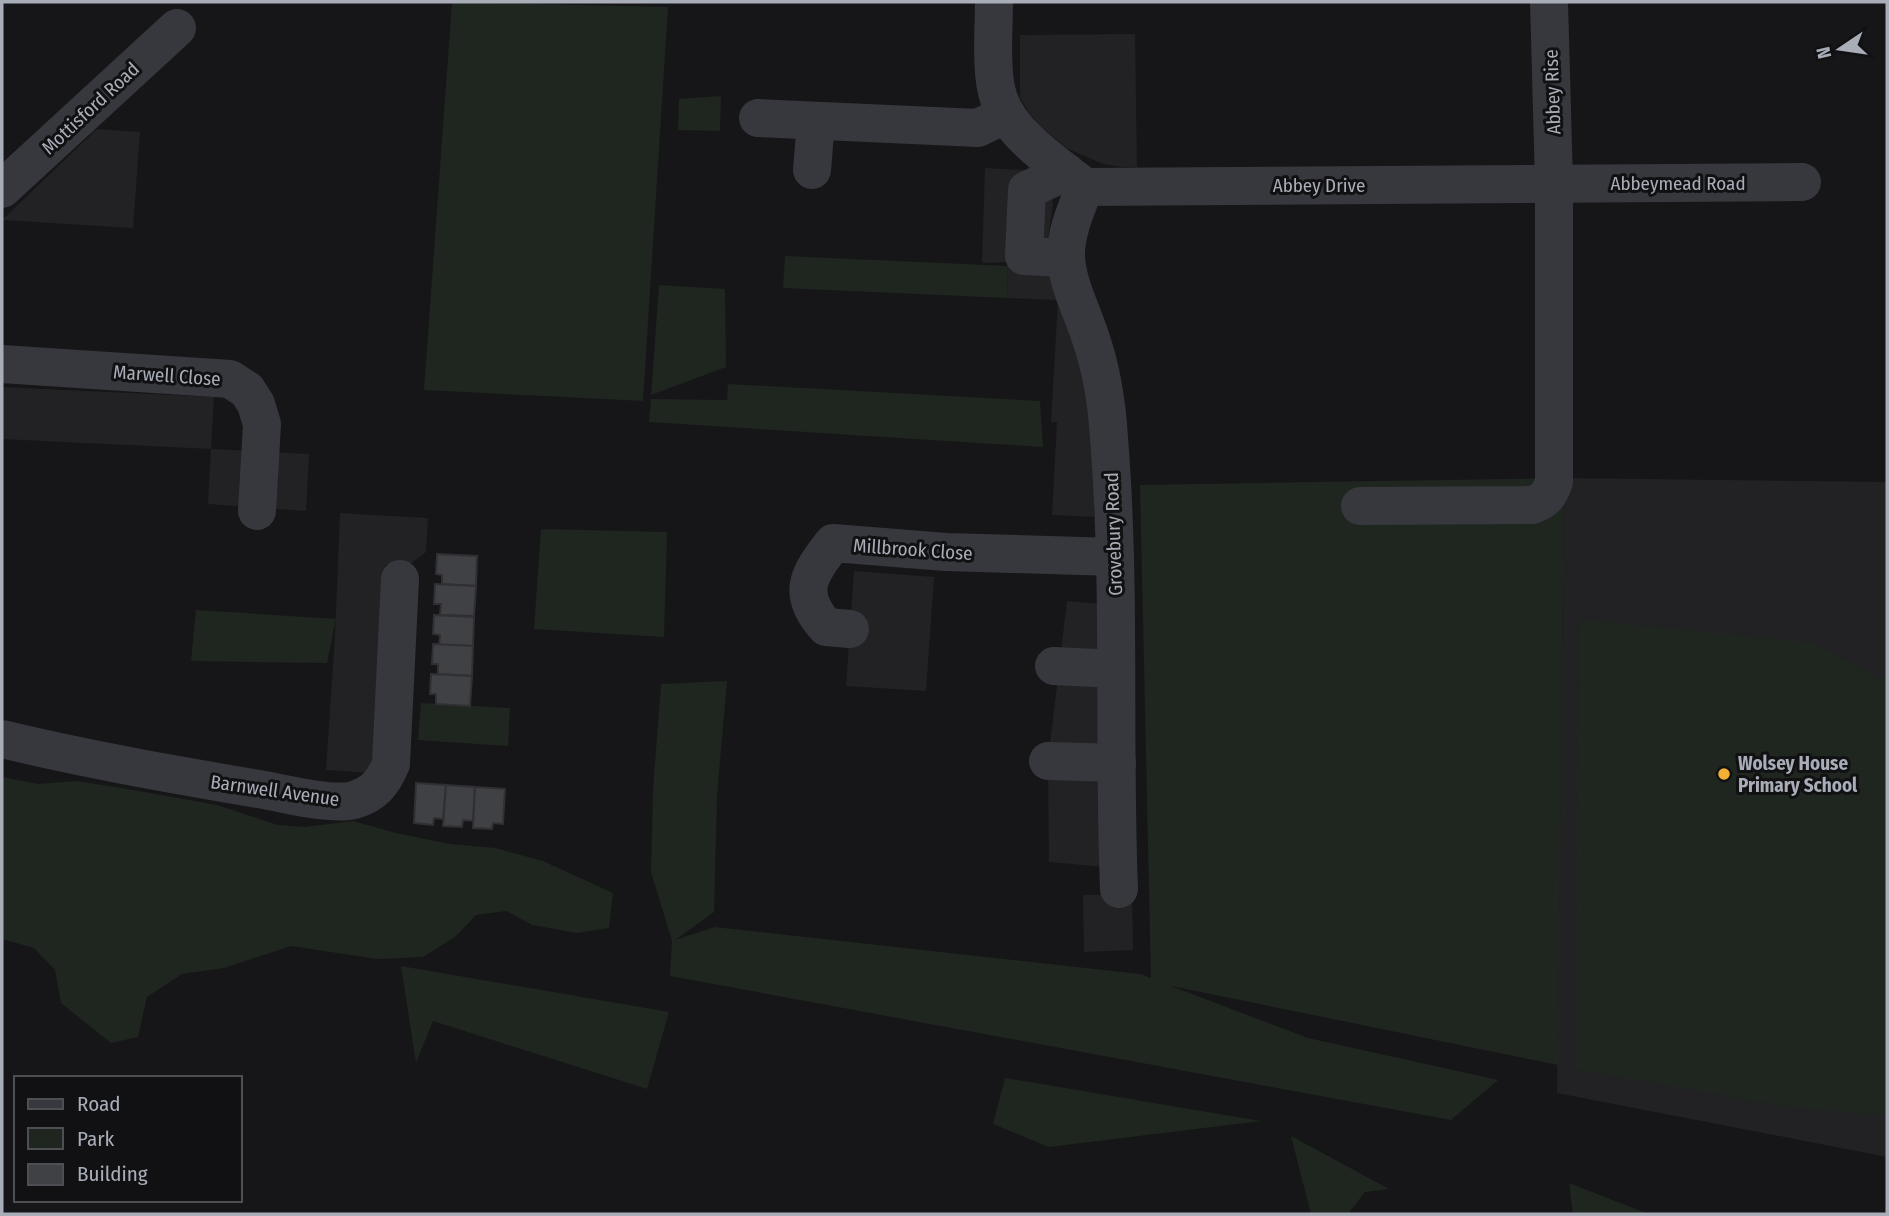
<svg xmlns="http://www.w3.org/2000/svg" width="1889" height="1216" font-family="'Fira Sans Condensed',sans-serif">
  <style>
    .built { fill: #222225 }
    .green { fill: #1e261f }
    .building { fill: #404145; stroke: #303034; stroke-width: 2 }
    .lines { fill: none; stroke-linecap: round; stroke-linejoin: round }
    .minor { stroke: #37383d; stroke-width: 38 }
    .poi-dot { fill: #f2b134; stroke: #111113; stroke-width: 2.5 }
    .labels { text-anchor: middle; stroke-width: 6; stroke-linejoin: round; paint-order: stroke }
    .street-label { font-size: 19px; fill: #a8adb8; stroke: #111113 }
    .poi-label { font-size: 19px; font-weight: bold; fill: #a8adb8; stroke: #111113; text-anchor: start }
  </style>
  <rect width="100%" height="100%" fill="#161618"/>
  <g class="built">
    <path d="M1135,34l2,133h-16l-18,-3 -35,-15 -27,-22 -11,-13 -10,-16v-63z"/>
    <path d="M97,129l43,3 -7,96 -131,-8z"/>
    <path d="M985,168l58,3 10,33 -6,41 36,121 12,92 -1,59 -42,-2 5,-93h-6l7,-122 -51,-2 1,-36 -26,1z"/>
    <path d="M2,387l212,10 -3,52 98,5 -3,57 -98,-7 3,-55 -209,-10z"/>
    <path d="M1564,478l323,4v675l-330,-64z"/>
    <path d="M340,513l88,5 -2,34 -17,13h-24l-11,208 -48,-3 9,-134z"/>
    <path d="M854,571l80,6 -8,114 -80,-5z"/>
    <path d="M1067,601l34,3 4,263 -56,-5 -1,-101z"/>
    <path d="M1132,894l1,56 -49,2 -1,-57z"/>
  </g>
  <g class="green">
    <path d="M452,2l216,5 -25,394 -219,-11z"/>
    <path d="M721,96l-1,35 -42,-1 1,-31z"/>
    <path d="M785,256l223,10 -1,32 -224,-10z"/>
    <path d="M659,285l66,4 1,78 -75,28z"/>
    <path d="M728,384l312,17 3,46 -394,-25 2,-23 76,1z"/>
    <path d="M1564,478l-6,587 -387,-79 137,52 190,42 -47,40 -781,-144 2,-35 -21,-69 2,-82 8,-106 66,-3 -10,115 -3,116 -39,28 40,-13 425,47 11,4 -11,-493z"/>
    <path d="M541,529l126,3 -3,105 -130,-8z"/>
    <path d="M196,610l140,9 -9,44 -136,-2z"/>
    <path d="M1579,619l235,24 73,40v433l-99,-9 -213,-38z"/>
    <path d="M421,703l89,5 -2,38 -90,-6z"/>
    <path d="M2,777l36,7 38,-3 46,7 95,17 61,20 26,2 49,-6 43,12 54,11 45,4 48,13 70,32 -4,35 -32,5 -45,-8 -26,-14 -30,4 -21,22 -32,20 -46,2 -86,-13 -67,22 -42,6 -35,23 -9,40 -27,6 -50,-40 -6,-33 -21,-22 -32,-9z"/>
    <path d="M401,966l268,46 -22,77 -214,-68 -17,42z"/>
    <path d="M1005,1078l256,43 -212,26 -56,-23z"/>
    <path d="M1291,1136l98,53 -24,3 -17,22h-37z"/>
    <path d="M1569,1183l77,30v1h-73z"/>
  </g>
  <g class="building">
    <path d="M437,554l40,2 -1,30 -34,-2v-9l-6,-1z"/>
    <path d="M435,584l41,2 -2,30 -34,-1 1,-11h-7z"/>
    <path d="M434,615l40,2 -1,29 -34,-1 1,-10 -7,-1z"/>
    <path d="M433,644l40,2 -1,30 -34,-2v-10h-6z"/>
    <path d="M431,674l41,2 -2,30 -34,-2v-10h-6z"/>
    <path d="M416,783l30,2 -3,34 -9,-1 -1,7 -19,-2z"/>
    <path d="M446,785l29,2 -2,34 -10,-1 -1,7 -19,-1z"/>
    <path d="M475,787l30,2 -2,35 -10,-1 -1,6 -19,-1z"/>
  </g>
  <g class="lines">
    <g class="minor">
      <path d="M994,2c0,26 -4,73 5,97 12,36 57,65 86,88"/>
      <path d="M758,118l220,10 28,-14"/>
      <path d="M812,170l4,-49"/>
      <path d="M1066,172l-39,18 -3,66 42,2"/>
      <path d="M1085,187l717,-5"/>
      <path d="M1085,187c-9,22 -20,47 -19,71 2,28 17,55 25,81 11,32 16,66 18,99 12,150 4,301 10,451"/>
      <path d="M2,189l175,-161"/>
      <path d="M2,364l228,15 17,11 9,14 6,20 -5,87"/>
      <path d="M1360,506l172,-1c14,-5 17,-10 22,-23v-299l-5,-181"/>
      <path d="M850,629l-24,-2c-30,-34 -18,-52 7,-84l113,9 169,5"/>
      <path d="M1054,666l62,3"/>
      <path d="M2,739c87,21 174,36 262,51 23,4 68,16 90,10 20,-6 29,-17 37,-36l9,-185"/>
      <path d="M1048,761l69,2"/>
    </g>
  </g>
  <circle class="poi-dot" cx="1724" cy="774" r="7"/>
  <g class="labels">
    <g class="street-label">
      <text transform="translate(1552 92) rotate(-92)" y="7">Abbey Rise</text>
      <text transform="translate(90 108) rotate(-43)" y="7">Mottisford Road</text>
      <text x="1678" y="190">Abbeymead Road</text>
      <text x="1319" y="192">Abbey Drive</text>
      <text transform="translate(167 375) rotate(4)" y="7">Marwell Close</text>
      <text transform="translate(1113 534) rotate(-92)" y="7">Grovebury Road</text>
      <text transform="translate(913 549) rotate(4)" y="7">Millbrook Close</text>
      <text transform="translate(275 790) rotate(8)" y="7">Barnwell Avenue</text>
    </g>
    <g class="poi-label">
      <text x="1738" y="770">Wolsey House<tspan x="1738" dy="22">Primary School</tspan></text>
    </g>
  </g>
  <rect width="1889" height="1216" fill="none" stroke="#a8adb8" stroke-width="7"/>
  <rect x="14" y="1076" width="228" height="126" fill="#111113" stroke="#4d4f55" stroke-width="2"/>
  <rect x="28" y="1099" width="35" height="10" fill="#37383d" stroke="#4d4f55" stroke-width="2"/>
  <text x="77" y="1111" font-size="21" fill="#a8adb8">Road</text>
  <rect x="28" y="1128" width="35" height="21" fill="#1e261f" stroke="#4d4f55" stroke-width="2"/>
  <text x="77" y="1146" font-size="21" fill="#a8adb8">Park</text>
  <rect x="28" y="1164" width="35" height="21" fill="#404145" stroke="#4d4f55" stroke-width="2"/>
  <text x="77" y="1181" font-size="21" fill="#a8adb8">Building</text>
  <g transform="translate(1840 49) rotate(257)" stroke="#111113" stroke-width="5" paint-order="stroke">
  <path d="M0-5L12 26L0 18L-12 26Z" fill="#a8adb8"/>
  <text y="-10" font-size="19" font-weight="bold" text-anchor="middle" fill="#a8adb8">N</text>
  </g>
</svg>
